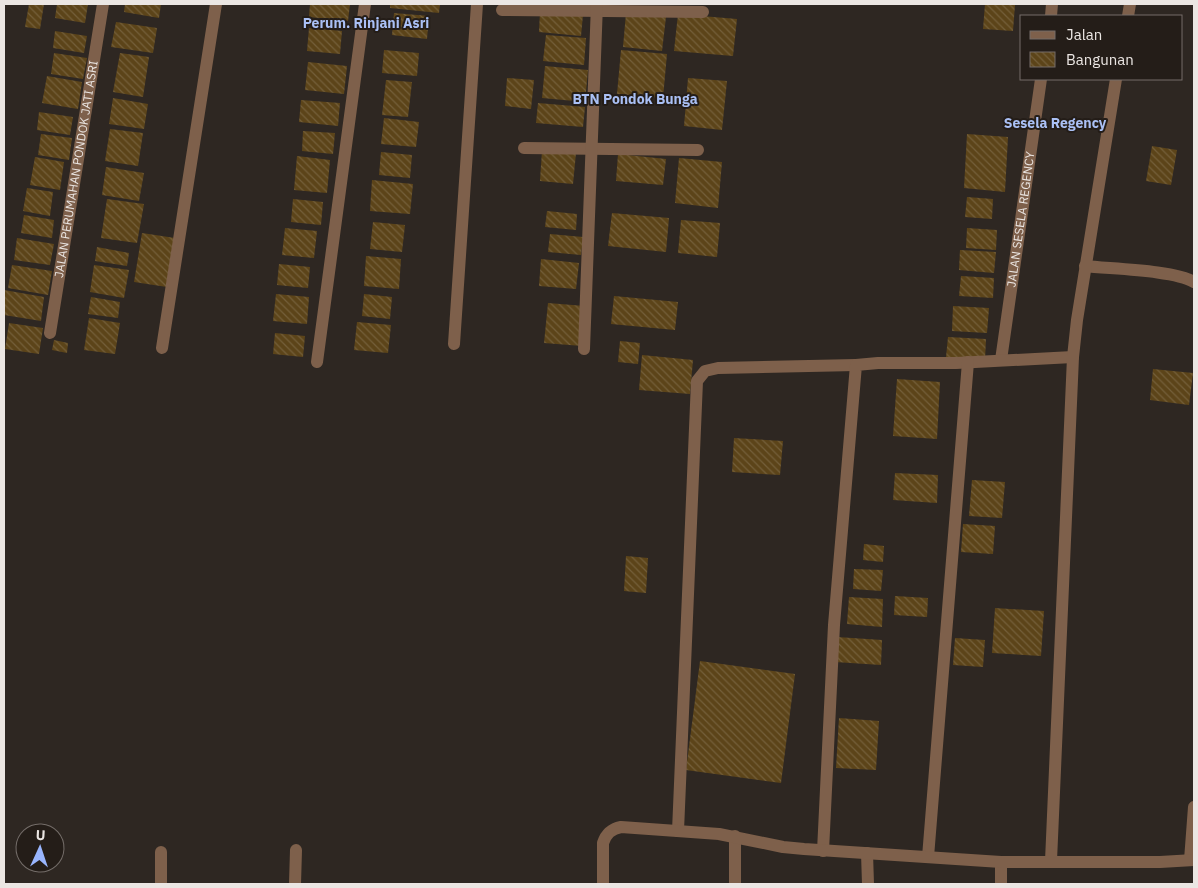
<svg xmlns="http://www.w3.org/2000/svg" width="1198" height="888" font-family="'IBM Plex Sans',sans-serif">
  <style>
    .building { fill: url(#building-back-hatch) }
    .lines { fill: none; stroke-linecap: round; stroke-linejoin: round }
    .minor { stroke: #7e604b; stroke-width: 12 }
    .labels { text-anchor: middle; stroke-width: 4; stroke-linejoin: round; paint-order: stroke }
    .street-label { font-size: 12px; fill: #ebe6e3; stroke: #241d18 }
    .neighbourhood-label { font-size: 14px; font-weight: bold; fill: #aac0f5; stroke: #241d18 }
  </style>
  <defs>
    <pattern id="building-back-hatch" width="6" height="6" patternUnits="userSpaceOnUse" patternTransform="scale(1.25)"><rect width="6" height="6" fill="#5c4419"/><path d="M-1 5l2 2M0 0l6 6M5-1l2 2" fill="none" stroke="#745f3a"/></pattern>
  </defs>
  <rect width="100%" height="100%" fill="#2e2722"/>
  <g class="building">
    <path d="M29,4h15l-4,25 -15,-2z"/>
    <path d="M57,4h31l-3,19 -30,-5z"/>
    <path d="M125,4h36l-2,14 -35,-6z"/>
    <path d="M310,4h40l-2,17 -39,-4z"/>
    <path d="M390,4h50l-1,9 -49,-5z"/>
    <path d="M985,4l30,1 -2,26 -30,-2z"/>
    <path d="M540,11l43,4 -2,21 -42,-4z"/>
    <path d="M394,13l35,3 -2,23 -35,-4z"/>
    <path d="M626,13l40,4 -4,34 -39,-4z"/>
    <path d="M678,14l59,5 -4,37 -59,-5z"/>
    <path d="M116,22l41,6 -4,25 -42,-6z"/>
    <path d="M309,28l33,3 -2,23 -33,-3z"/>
    <path d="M55,31l32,5 -3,17 -31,-5z"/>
    <path d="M546,35l40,3 -2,27 -41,-4z"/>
    <path d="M384,50l35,3 -2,23 -35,-3z"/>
    <path d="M621,50l46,4 -4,44 -46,-4z"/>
    <path d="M54,53l33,5 -4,21 -32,-5z"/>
    <path d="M120,53l29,4 -6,40 -30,-5z"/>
    <path d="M308,62l39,4 -3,28 -39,-4z"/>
    <path d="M545,66l43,4 -3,32 -43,-4z"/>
    <path d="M47,76l35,6 -4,27 -36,-6z"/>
    <path d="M507,78l27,2 -3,29 -26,-3z"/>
    <path d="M688,78l39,3 -5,49 -38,-4z"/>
    <path d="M386,80l26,2 -4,35 -26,-2z"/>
    <path d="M113,98l35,6 -4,25 -35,-5z"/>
    <path d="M301,100l39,3 -2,23 -39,-4z"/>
    <path d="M538,103l47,4 -2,20 -47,-4z"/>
    <path d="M39,112l34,5 -3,18 -33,-5z"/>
    <path d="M384,118l35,4 -3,25 -35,-3z"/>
    <path d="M110,129l33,4 -5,33 -33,-5z"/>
    <path d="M303,131l32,2 -2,21 -31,-3z"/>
    <path d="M41,134l31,4 -3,22 -31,-5z"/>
    <path d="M967,134l41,3 -3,55 -41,-4z"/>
    <path d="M1152,146l25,4 -6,35 -25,-4z"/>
    <path d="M542,150l34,3 -3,31 -33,-3z"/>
    <path d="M381,152l31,3 -2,23 -31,-3z"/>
    <path d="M618,154l48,5 -3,26 -47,-4z"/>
    <path d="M297,156l33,4 -3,33 -33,-3z"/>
    <path d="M35,157l29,5 -4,28 -30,-5z"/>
    <path d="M679,158l43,4 -4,46 -43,-5z"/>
    <path d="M106,167l38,6 -5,28 -37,-6z"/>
    <path d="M372,180l41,4 -3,30 -40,-3z"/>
    <path d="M27,188l26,4 -3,24 -27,-5z"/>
    <path d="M967,197l26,2 -1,20 -27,-2z"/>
    <path d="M107,199l37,5 -7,39 -36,-5z"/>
    <path d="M293,199l30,3 -2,23 -30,-3z"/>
    <path d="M547,211l30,3 -1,16 -31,-3z"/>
    <path d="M612,213l57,5 -3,34 -58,-6z"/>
    <path d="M24,215l30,5 -2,18 -31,-5z"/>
    <path d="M681,220l39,3 -3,34 -39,-4z"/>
    <path d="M373,222l32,3 -3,27 -32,-3z"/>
    <path d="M285,228l32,3 -3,27 -32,-3z"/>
    <path d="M967,228l30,2 -1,20 -30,-2z"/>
    <path d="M142,233l33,5 -8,49 -33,-5z"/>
    <path d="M550,234l33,3 -2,18 -33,-3z"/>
    <path d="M17,238l37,6 -4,21 -36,-5z"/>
    <path d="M97,247l32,6 -2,13 -32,-5z"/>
    <path d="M960,250l36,2 -2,21 -35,-3z"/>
    <path d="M366,256l35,3 -2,30 -35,-3z"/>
    <path d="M541,259l38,4 -3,26 -37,-3z"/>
    <path d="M279,264l31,3 -2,21 -31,-3z"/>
    <path d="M12,265l40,6 -4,24 -40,-7z"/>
    <path d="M94,265l35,5 -5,28 -34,-6z"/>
    <path d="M961,276l33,2 -1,20 -34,-2z"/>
    <path d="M4,290l40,7 -3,24 -37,-6z"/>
    <path d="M276,294l33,3 -2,27 -34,-3z"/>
    <path d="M364,294l28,3 -2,22 -28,-3z"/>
    <path d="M614,296l64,6 -3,28 -64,-6z"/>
    <path d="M91,297l29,5 -2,16 -30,-4z"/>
    <path d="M548,303l37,3 -3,40 -38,-3z"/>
    <path d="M953,306l36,2 -2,25 -35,-2z"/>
    <path d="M89,318l31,5 -5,31 -31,-4z"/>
    <path d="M357,322l34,3 -3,28 -34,-3z"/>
    <path d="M9,323l34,5 -4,26 -34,-5z"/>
    <path d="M275,333l30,3 -2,21 -30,-3z"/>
    <path d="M948,337l38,2 -1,21 -39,-3z"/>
    <path d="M54,340l14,3 -1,10 -15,-3z"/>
    <path d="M620,341l20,2 -2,21 -20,-2z"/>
    <path d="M642,355l51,5 -3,34 -51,-4z"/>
    <path d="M1153,369l40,4 -4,32 -39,-5z"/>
    <path d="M897,379l43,3 -3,57 -44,-3z"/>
    <path d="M734,438l49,3 -3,34 -48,-3z"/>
    <path d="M895,473l43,2 -1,28 -44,-3z"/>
    <path d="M972,480l33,2 -3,36 -33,-2z"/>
    <path d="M963,524l32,2 -2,28 -32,-2z"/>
    <path d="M864,544l20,2 -1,16 -20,-2z"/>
    <path d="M626,556l22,2 -2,35 -22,-2z"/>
    <path d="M854,569l29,1 -2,21 -28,-2z"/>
    <path d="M895,596l33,2 -1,19 -33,-2z"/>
    <path d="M849,597l34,2 -1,28 -35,-3z"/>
    <path d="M995,608l49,3 -3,45 -49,-3z"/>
    <path d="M837,637l45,3 -1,25 -46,-3z"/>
    <path d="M955,638l30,2 -2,27 -30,-2z"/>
    <path d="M700,661l95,13 -14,109 -95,-13z"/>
    <path d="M839,718l40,3 -3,49 -40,-2z"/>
  </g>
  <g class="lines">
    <g class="minor">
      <path d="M502,10l201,2"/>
      <path d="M1051,16l1,-12"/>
      <path d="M1128,16l2,-12"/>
      <path d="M524,148l174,2"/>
      <path d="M1085,266c26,3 89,4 109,16"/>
      <path id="s1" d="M50,333l53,-329"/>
      <path d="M454,344l23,-340"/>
      <path d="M162,348l54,-344"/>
      <path d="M584,349l13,-345"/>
      <path id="s2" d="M1001,360l40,-281"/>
      <path d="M317,362l48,-358"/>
      <path d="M678,831l19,-450 8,-10 13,-3 138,-3"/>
      <path d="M735,836v48"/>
      <path d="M823,851l11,-226 22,-260 22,-2h78l117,-6"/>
      <path d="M867,853l1,31"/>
      <path d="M928,857l40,-495"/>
      <path d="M1190,860l4,-53"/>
      <path d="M1051,861l22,-504 4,-37 39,-241"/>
      <path d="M1001,862v22"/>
      <path d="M161,884v-32"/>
      <path d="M295,884l1,-34"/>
      <path d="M603,884v-41c3,-9 8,-14 18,-16l98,7 64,13 21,2 197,13h159l34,-2"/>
    </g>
  </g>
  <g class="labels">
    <g class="street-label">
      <text dy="4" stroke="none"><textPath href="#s1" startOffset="166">JALAN PERUMAHAN PONDOK JATI ASRI</textPath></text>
      <text dy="4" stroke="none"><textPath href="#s2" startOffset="142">JALAN SESELA REGENCY</textPath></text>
    </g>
    <g class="neighbourhood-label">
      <text x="366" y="28">Perum. Rinjani Asri</text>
      <text x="635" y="104">BTN Pondok Bunga</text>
      <text x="1055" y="128">Sesela Regency</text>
    </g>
  </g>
  <rect width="1198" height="888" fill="none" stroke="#ebe6e3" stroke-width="10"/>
  <rect x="1020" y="15" width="162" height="65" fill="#241d18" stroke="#746d69"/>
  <rect x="1030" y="31" width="25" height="8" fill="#7e604b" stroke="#746d69"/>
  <text x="1066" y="40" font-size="15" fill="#ebe6e3">Jalan</text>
  <rect x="1030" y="52" width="25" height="15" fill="url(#building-back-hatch)" stroke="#746d69"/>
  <text x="1066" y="65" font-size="15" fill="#ebe6e3">Bangunan</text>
  <g transform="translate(40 848) rotate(3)"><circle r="24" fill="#241d18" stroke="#746d69"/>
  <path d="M0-4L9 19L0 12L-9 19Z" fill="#99b5fd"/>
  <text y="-8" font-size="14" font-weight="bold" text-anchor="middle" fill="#ebe6e3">U</text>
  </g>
</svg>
